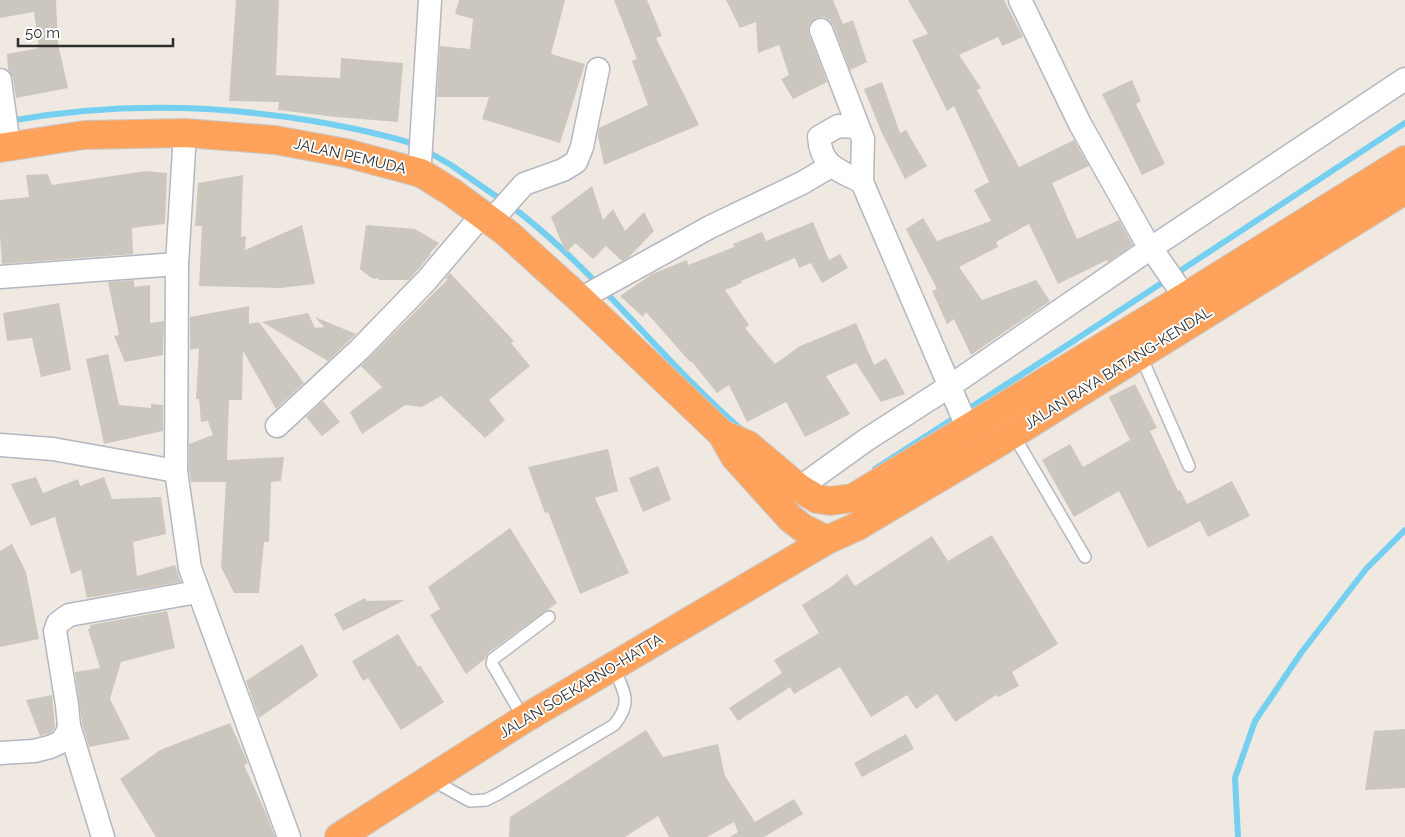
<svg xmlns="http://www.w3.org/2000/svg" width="1405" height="837" font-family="Raleway,sans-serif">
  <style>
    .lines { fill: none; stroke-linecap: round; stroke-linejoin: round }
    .stream { stroke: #75cff0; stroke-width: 6 }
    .building { fill: #cbc7bf }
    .lane-casing { stroke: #b4b7c1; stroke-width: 14 }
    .street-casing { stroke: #b4b7c1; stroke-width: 25 }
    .highway-casing { stroke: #c9c9c9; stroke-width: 30 }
    .lane { stroke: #fff; stroke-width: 11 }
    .street { stroke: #fff; stroke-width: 22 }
    .highway { stroke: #ffa35c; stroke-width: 28 }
    .labels { text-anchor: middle; stroke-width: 4; stroke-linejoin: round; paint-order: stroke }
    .street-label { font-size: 15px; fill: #2e2e2e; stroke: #fff }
  </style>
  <rect width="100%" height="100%" fill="#efe9e1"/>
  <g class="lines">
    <g class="stream">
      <path d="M9,121c101,-18 203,-17 304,0 35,6 70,13 104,24"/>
      <path d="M425,150l26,15 52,36"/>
      <path d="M511,206c86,65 150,154 231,224"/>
      <path d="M875,469l197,-127 333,-219"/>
      <path d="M1238,837l-3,-59 20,-57 46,-68 65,-84 39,-39"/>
    </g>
  </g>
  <g class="building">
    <path d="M0,0h56l2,44 10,44 -52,10 -3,-20 -5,-8 -1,-16 32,-6 -5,-36 -34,6z"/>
    <path d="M236,0h43l-3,75 64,3 1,-20 62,5 -5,59 -62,-5 -58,-7 1,-8 -50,-1z"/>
    <path d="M459,0h106l-14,54 34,10 -25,79 -78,-24 7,-22h-52l3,-51 30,3 3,-30 -18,-5z"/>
    <path d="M614,0h33l15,36 -6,2 43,87 -95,40 -6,-29 1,-8 49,-23 -16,-44 5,-2z"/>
    <path d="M726,0h107l10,24 10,-4 14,42 -17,8 -17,-45 -3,-5 -6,-3 -8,1 -5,4 -3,6 1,6 18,48 -34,17 -12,-20 8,-4 -10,-30 -21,8 -2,-31 -16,6z"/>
    <path d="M908,0h96l19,37 -21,9 -4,-9 -39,18 22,33 -4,2 42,77 55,-27 15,26 -37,17 25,56 42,-19 14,25 -25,17 -1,-2 -49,24 -29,-60 -33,18 2,5 -39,20 23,33 54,-20 14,21 -79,54 -17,-36 -7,5 -15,-33 5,-2 -31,-60 17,-11 14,23 54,-20 -17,-31 15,-8 -35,-76 -7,5 -35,-71 16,-6z"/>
    <path d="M1132,80l9,21 -5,3 29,60 -23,11 -40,-81z"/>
    <path d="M882,82l18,51 6,-3 21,36 -22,13 -24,-48 -17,-42z"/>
    <path d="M146,171l21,2 -2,51 -33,4 1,26 -131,10 -2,-29v-35l29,-3 -3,-22 22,-1 4,11z"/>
    <path d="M243,175l-2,62 5,-1 -1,14 57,-25 13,59 -35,4 -81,-2 3,-60h-7l3,-43z"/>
    <path d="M592,186l11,34 10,-11 12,22 19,-19 10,19 -26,27 -6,3 -16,-15 -13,13 -18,-16 -9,10 -15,-36z"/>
    <path d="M813,222l16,38 11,-6 8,14 -26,15 -11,-20 -12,5 -4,-10 -54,23 1,2 -17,7 24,35 -4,3 30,36 25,-18 56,-23 18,42 12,-7 19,36 -24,8 -25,-39 -30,13 24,38 -45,23 -19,-35 -39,20 -18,-37 -12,8 -25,-31h-2l-44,-50 -3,5 -23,-21 32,-22 35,-14 1,5 46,-18 -1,-3 29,-12 4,9z"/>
    <path d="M366,225l49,4 24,14 -9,10 1,1 -22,26h-30l-1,-2 -5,1 -13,-10z"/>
    <path d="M450,273l64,68 -3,2 19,23 -41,34 16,20 -20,18 -44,-42 -19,11 -17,-2 -43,29 -12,-22 32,-25 -21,-21 87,-87h-3z"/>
    <path d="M134,280v7l16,-2v38l14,-2 -1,34 -38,7 -11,-26 5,-1 -11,-53z"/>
    <path d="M59,303l12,67 -30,7 -9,-39 -25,3 -4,-28z"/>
    <path d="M249,306v18l10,-2 45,61 -28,26 -33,-58 -1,49h-13l-2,60 57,-3 -3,24 -10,1 -2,60h-5l-5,51h-25l-13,-26 5,-85h-35l-2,-12v-26l24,-9 -5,-14 -7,1 -2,-23h-3l3,-51 -9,2v-33z"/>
    <path d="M308,313l7,15 9,-1 -9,-10 41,17 -28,27 -66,-39z"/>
    <path d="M108,354l11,51 32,3v-4l12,1v26l-59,13 -18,-85z"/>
    <path d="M1135,384l22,44 -7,3 28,60 2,-1 7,14 45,-23 18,35 -42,21 -8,-16 -52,27 -29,-57 -45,26 -32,-57 28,-16 13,23 47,-27 -21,-43z"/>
    <path d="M323,401l17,21 -18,14 -16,-19z"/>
    <path d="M608,449l10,42 -23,7 34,75 -49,21 -32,-82 -3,1 -17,-46z"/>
    <path d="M658,466l13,34 -28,12 -14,-34z"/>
    <path d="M36,477l7,16 35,-14 2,7 24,-9 8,22 49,-2 5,37 -33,8 4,34 38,-11 6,17 -94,16 -6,-28 -10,4 -16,-57 -24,9 -20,-42z"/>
    <path d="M510,528l47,75 -69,50 -3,6 -19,15 -36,-59 10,-6 -12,-22z"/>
    <path d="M992,535l66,109 -46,28 7,14 -21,11 -2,-2 -41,27 -18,-28 -21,15 -9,-14 -36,22 -31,-50 -46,27 -4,-7 -52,34 -9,-13 53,-35 -8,-13 45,-27 -17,-28 30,-19 15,-12 8,12 77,-50 16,25z"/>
    <path d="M12,544l14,28 13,67 -39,8v-96z"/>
    <path d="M365,598l2,3 38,-1 -62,31 -9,-17z"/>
    <path d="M167,611l8,37 -54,14 -11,37 20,40 -41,8 -7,-24 -7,-51 25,-4 -12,-39h2v-4z"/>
    <path d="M398,634l20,33 2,-2 24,37 -43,28 -33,-52 -5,3 -11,-20z"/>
    <path d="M302,644l16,32 -59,42 -13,-37z"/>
    <path d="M52,695l3,32 -3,5 -12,4 -14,-36z"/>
    <path d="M230,723l18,40 -4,2 22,48 9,24h-119l-36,-58 40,-29z"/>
    <path d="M1405,729v59l-40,2 9,-59z"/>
    <path d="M646,730l17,27 55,-13 7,32 30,46 39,-23 9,15 -39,23h-34l8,-5 -4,-10 -27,15h-38l-11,-21 -33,21h-116l1,-20z"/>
    <path d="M906,734l8,15 -52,28 -8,-14z"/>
  </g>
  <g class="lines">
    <g class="lane-casing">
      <g id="lane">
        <path d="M1140,354l49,112"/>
        <path d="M1013,434l72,123"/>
        <path d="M524,719l-29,-50 -3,-5 1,-5 56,-42"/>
        <path d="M432,780l38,21 16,-1 12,-6 116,-69c20,-24 9,-34 -1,-59"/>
      </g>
    </g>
    <g class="street-casing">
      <g id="street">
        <path d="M1020,0l60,124 64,114 41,59"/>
        <path d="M821,30l42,109 -1,43 106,247"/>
        <path d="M0,80l9,66"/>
        <path d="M857,127l-19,-1 -19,11c2,30 20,33 43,45"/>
        <path d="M185,133l-8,131 -1,207 14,97 99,269"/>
        <path d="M421,173l-1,-11 10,-162"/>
        <path d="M491,221l33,-37 39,-14 13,-8 6,-15 16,-78"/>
        <path d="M0,277l177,-13"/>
        <path d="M580,299l130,-72 92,-44 29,-17"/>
        <path d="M277,426l83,-77 66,-68 56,-66"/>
        <path d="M0,445l53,4 123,22"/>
        <path d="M799,488l67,-48 84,-54 201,-138 254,-169"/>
        <path d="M69,726l34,111"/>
        <path d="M0,753l34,-2 16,-4 11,-5 6,-9 2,-7 -2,-21 -12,-74 3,-8 11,-8 128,-23"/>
      </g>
    </g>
    <g class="highway-casing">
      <g id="highway">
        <path d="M0,148l84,-13 101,-2 90,7 71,13 75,20 32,20 54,40 73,66 142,135 13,23 55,61 13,10 24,12"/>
        <path d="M722,434l26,11 51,43 18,11 13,2 23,-3 332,-201 220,-137"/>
        <path d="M339,837l185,-118 303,-179 29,-13 157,-93 392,-244"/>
      </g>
    </g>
    <use href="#lane" class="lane"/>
    <use href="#street" class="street"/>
    <use href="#highway" class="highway"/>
  </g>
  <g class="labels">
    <g class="street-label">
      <text transform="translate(350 156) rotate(13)" y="5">JALAN PEMUDA</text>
      <text transform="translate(1118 368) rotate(-32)" y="5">JALAN RAYA BATANG-KENDAL</text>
      <text transform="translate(581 686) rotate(-31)" y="5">JALAN SOEKARNO-HATTA</text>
    </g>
  </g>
  <path d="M18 38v8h155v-8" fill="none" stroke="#2e2e2e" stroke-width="2.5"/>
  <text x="25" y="38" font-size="15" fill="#2e2e2e" stroke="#ffffff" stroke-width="4" paint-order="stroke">50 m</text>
</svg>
